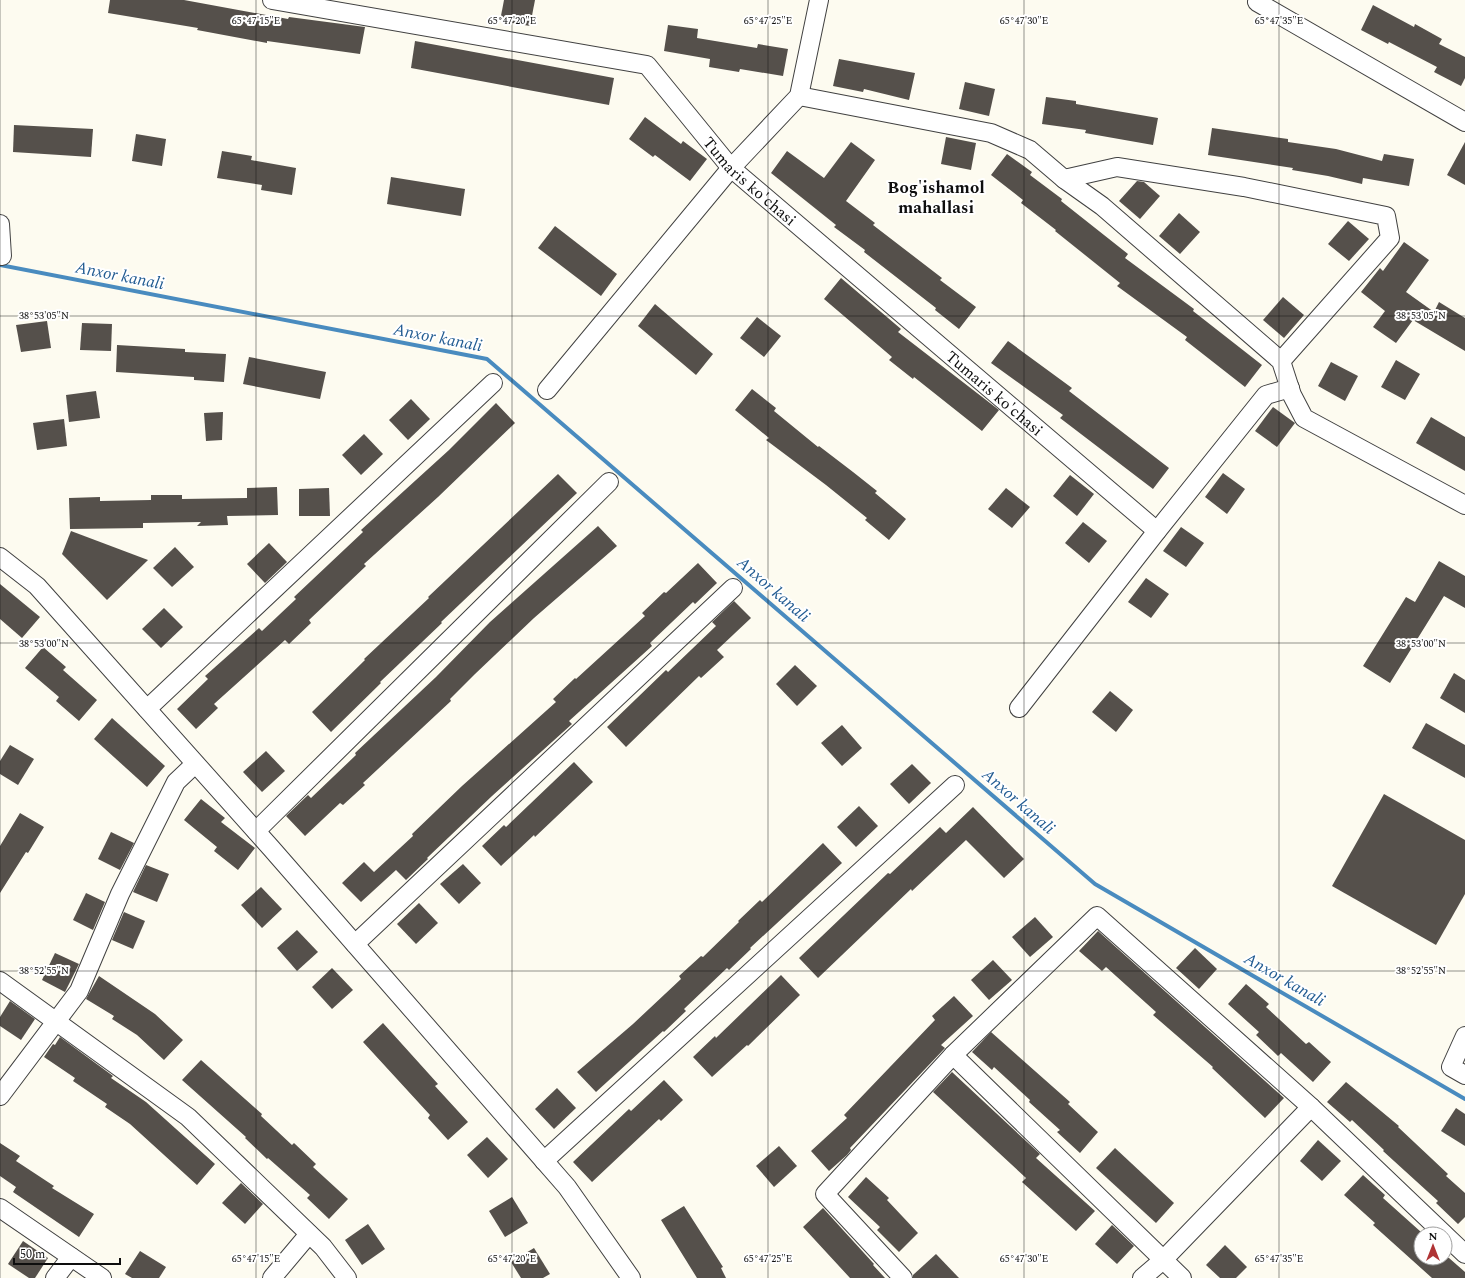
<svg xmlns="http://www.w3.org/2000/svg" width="1465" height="1278" font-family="Spectral,serif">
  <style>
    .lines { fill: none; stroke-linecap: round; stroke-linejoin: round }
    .stream { stroke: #498bbf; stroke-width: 4 }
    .building { fill: #55504b }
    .minor-casing { stroke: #414141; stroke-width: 20 }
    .minor { stroke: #fff; stroke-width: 18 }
    .ticks { fill: none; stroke: #0e0e0e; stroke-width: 1; stroke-opacity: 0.45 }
    .labels { text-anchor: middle; stroke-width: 4; stroke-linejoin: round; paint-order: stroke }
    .street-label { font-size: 16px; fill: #0e0e0e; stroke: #fff }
    .neighbourhood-label { font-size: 17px; font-weight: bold; fill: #0e0e0e; stroke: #fff }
    .water-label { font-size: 17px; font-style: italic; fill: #245d93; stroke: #fff }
    .ticks-label { font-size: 10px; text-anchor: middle; fill: #0e0e0e; stroke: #fff; stroke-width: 4; stroke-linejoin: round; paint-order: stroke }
  </style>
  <rect width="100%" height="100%" fill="#fdfbf0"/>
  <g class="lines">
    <path class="stream" d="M0,265l487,94 608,525 370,215"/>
  </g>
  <g class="building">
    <path d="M110,0h74l104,19 1,-2 76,10 -5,27 -93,-13v2l-70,-13 1,-2 -90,-15z"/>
    <path d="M504,0h31l-5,26 -30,-5z"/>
    <path d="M1373,5l41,22 1,-3 27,15 -3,5 26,13v21l-4,8 -27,-14 3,-5 -48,-25 -1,2 -27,-14z"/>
    <path d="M668,25l30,4 -1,9 60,10 1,-4 30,5 -5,27 -43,-7 -1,3 -30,-5 1,-8 -46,-8z"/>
    <path d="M415,41l199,37 -5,27 -198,-37z"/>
    <path d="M839,59l76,14 -6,27 -45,-11 -1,3 -30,-6z"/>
    <path d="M965,82l30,7 -6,27 -30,-7z"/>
    <path d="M1046,97l30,4v3l82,14 -5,27 -68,-12 1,-3 -44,-6z"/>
    <path d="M645,117l36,27 2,-3 24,18 -17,22 -35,-26 -2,2 -24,-18z"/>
    <path d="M14,125l79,4 -2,28 -78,-5z"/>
    <path d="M1212,128l76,11v3l48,7 46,12 2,-7 30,5 -5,27 -46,-8 -1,6 -34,-8 -36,-6 1,-2 -85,-13z"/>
    <path d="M136,134l30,5 -4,27 -30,-5z"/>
    <path d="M946,137l30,6 -5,27 -30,-6z"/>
    <path d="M851,142l24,18 -29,41 29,22 -2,2 69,53 -2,2 36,27 -17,22 -24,-19 1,-2 -72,-56 1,-2 -31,-23 2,-2 -65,-52 16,-22 37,27z"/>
    <path d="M1465,142v43l-18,-10z"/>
    <path d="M222,151l30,5 -1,4 45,8 -4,27 -31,-5 1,-5 -45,-7z"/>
    <path d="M1007,154l25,18 -2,3 32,24 -1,2 67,53 -3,4 69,51 -1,2 69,54 -17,22 -60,-47 2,-3 -70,-51 3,-3 -65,-52 1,-1 -35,-27 2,-3 -32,-25z"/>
    <path d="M391,177l74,12 -4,27 -74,-12z"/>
    <path d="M1137,181l7,1 16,14 -20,23 -21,-18z"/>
    <path d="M1179,213l21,19 -20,22 -21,-18z"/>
    <path d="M1348,221l21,18 -20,22 -21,-17z"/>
    <path d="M555,226l62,48 -16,22 -63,-48z"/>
    <path d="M1404,242l25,18 -23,32 28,20 5,-10 26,16v33l-52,-31 -17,23 -23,-16 12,-16 -24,-19 19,-24 3,3z"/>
    <path d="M841,278l60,51 -3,3 101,78 -17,21 -68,-54 -1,2 -24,-19 3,-3 -68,-58z"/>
    <path d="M1283,297l21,18 -20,23 -21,-18z"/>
    <path d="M655,304l58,50 -17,21 -58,-49z"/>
    <path d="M757,317l24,19 -17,21 -24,-19z"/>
    <path d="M47,321l4,27 -30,4 -5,-27z"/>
    <path d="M82,323l30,1 -1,27 -31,-1z"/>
    <path d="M1008,341l64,47 -3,3 100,77 -16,21 -93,-71 3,-3 -72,-52z"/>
    <path d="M117,345l68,4v3l41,2 -2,28 -30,-2v-3l-78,-5z"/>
    <path d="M249,357l77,15 -6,27 -77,-15z"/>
    <path d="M1396,360l24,14 -15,26 -24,-13z"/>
    <path d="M1331,362l27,14 -13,25 -27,-15z"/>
    <path d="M752,389l24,19 -2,3 44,36 1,-1 34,26 24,19 -2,2 31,26 -17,21 -24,-20 2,-2 -41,-33 -60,-45 3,-2 -34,-28z"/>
    <path d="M96,391l4,27 -31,4 -3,-27z"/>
    <path d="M411,399l19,20 -22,21 -19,-20z"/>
    <path d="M496,403l19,20 -77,74 -74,67 2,2 -57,54 2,3 -22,21 -4,-4 -71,64 4,4 -22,21 -19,-20 31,-30 -3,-3 54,-48 3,3 34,-32 -2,-2 69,-65 -2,-2 88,-80z"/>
    <path d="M1273,407l22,16 -18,24 -22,-16z"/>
    <path d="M223,412l-1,28 -16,1 -2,-28z"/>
    <path d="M1431,417l34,20v34l-49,-28z"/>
    <path d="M64,419l3,27 -30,4 -4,-27z"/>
    <path d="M364,434l19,20 -22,21 -19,-20z"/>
    <path d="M1223,473l22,16 -18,25 -22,-17z"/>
    <path d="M558,474l19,19 -136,129 1,1 -62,59 1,1 -50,49 -19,-20 53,-52 -1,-1 65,-61 -1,-1z"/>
    <path d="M1070,475l24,19 -17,22 -24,-20z"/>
    <path d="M277,487l1,28 -51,1 1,9 -31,1 4,-4 -58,1v5l-73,1 -1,-31 31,-1v4l51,-1v-5h31v4l65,-1v-10z"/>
    <path d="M329,488l1,28h-31v-27z"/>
    <path d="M1006,488l24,19 -18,21 -24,-19z"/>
    <path d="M1083,522l24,19 -18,22 -24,-20z"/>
    <path d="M598,526l19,20 -83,72 -59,56 -25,25 1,2 -88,82 2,2 -22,20 -3,-2 -35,33 -19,-20 22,-21 3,3 45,-43 -1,-2 81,-76 54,-55z"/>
    <path d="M1181,527l23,16 -18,24 -23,-16z"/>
    <path d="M71,531l77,29 -41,40 -45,-46z"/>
    <path d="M269,543l18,19 -22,21 -18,-19z"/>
    <path d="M175,547l19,20 -22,20 -19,-19z"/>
    <path d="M1439,561l26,15v32l-21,-12 -54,87 -27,-17 43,-69 9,5z"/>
    <path d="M698,563l19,20 -22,21 -2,-2 -43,41 2,3 -83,75 3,3 -80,72 -65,62 1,1 -22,21 -10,-10 -35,32 -19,-19 22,-21 10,10 39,-36 -1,-2 50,-48 94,-84 -3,-3 22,-21 1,1 69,-63 -3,-3 22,-21 2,1z"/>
    <path d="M1146,578l23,16 -18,24 -23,-16z"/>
    <path d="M0,584l40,33 -18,21 -22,-19z"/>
    <path d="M734,601l17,17 -34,32 7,7 -23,21 -2,-2 -73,71 -19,-20 59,-57 2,2 48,-46 -4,-4z"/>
    <path d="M164,608l19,19 -22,21 -19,-19z"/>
    <path d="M43,647l23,20 -3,3 34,30 -18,21 -23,-20 3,-4 -34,-29z"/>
    <path d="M795,665l22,21 -20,20 -21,-22z"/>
    <path d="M1454,673l11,7v33l-25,-15z"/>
    <path d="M1110,691l23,19 -17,22 -24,-20z"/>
    <path d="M112,718l53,48 -18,21 -53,-48z"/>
    <path d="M1426,723l39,22v33l-53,-30z"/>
    <path d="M842,725l20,23 -20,18 -21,-23z"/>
    <path d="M10,745l24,14 -16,26 -18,-11v-13z"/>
    <path d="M266,751l19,20 -23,21 -19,-20z"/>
    <path d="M574,762l19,20 -58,55 -1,-2 -33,31 -19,-20 22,-21 2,2z"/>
    <path d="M912,764l19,19 -22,21 -19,-20z"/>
    <path d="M1384,794l81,46v54l-29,51 -104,-59z"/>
    <path d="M201,799l24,19 -4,4 34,26 -17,22 -24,-19 3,-4 -33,-27z"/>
    <path d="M859,806l19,20 -22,21 -19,-20z"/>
    <path d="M973,807l51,52 -20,19 -38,-38 -54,51 -1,-2 -93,89 -19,-20 89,-85 2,1 50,-47 6,6z"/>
    <path d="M20,813l24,14 -16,26 -2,-1 -26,41v-47z"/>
    <path d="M111,832l23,11 -14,27 -22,-11z"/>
    <path d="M823,843l19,20 -92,85 1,1 -22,21 -2,-2 -43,41 2,2 -22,21 -1,-1 -67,61 -19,-20 56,-48 48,-45 -2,-3 22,-20 2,1 36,-35 -1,-1 22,-21 2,2z"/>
    <path d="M463,864l18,19 -22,21 -19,-20z"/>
    <path d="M146,865l23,9 -12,28 -24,-10z"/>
    <path d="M261,887l21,22 -20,19 -21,-23z"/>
    <path d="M86,893l19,9 -12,28 -20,-10z"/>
    <path d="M419,903l19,20 -22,21 -19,-20z"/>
    <path d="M124,912l21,9 -12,28 -21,-9z"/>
    <path d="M1035,917l18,20 -23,20 -18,-20z"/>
    <path d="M297,930l21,22 -21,19 -20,-23z"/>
    <path d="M1098,931l186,167 -19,20 -53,-50 1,-1 -60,-52 3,-3 -50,-45 -4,4 -23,-20z"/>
    <path d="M1195,948l22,21 -18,20 -23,-21z"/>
    <path d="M55,953l24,11 -14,28 -23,-12z"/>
    <path d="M993,960l19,20 -23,20 -18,-20z"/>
    <path d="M332,968l21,22 -21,19 -20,-22z"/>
    <path d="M781,975l19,20 -52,51 -1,-1 -35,32 -19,-20 22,-21 1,2z"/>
    <path d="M99,976l56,38 28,26 -19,20 -27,-25 -25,-16 2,-3 -28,-17z"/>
    <path d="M1246,984l23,20 -3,3 40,37 3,-2 22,20 -18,20 -32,-29 -3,3 -22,-21 3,-3 -31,-28z"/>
    <path d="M954,996l19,20 -32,29 4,3 -95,100 1,2 -4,5 -18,16 -18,-20 36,-33 -3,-3 91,-95 -3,-4z"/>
    <path d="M10,1001l25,18 -14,21 -21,-14v-9z"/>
    <path d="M383,1023l55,61 -3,2 33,36 -20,18 -20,-22 2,-3 -67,-73z"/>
    <path d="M991,1032l79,70 -2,2 30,28 -18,21 -23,-21 3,-2 -31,-28 1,-2 -36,-33 -2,3 -20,-18z"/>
    <path d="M60,1037l53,39 -2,2 35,24 69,62 -18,21 -67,-61 -25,-17 2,-3 -34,-23 2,-3 -31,-21 9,-13 2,1z"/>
    <path d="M201,1060l61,54 -1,2 31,29 2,-2 22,21 -3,3 35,32 -19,20 -22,-21 3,-3 -42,-37 -1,1 -22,-21 1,-1 -64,-57z"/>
    <path d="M952,1072l88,82 -4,4 59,53 -19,20 -54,-49 4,-4 -93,-86z"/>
    <path d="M664,1080l19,20 -22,21 -2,-2 -67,63 -19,-20 56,-53 2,2z"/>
    <path d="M1346,1082l53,44 -1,1 50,47 -2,2 19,17v24l-7,7 -22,-21 2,-2 -55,-50 1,-1 -32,-30 -2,2 -23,-20z"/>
    <path d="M557,1088l19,20 -22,21 -19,-20z"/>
    <path d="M1456,1108l9,6v32l-24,-15z"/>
    <path d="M487,1137l21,22 -20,19 -21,-23z"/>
    <path d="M1318,1140l23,21 -19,20 -22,-20z"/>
    <path d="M0,1143l20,13 -4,5 38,25 -2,2 42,26 -15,23 -66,-45 3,-5 -16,-11z"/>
    <path d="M779,1146l18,20 -23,21 -18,-21z"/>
    <path d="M1115,1148l59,55 -18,20 -60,-55z"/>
    <path d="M1363,1175l22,20 -2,3 38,34v26h28l16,14v6h-33l-59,-53 2,-2 -31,-28z"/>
    <path d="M866,1177l23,21 -2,2 31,33 -19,19 -22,-22 3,-3 -32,-30z"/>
    <path d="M241,1183l22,21 -18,20 -23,-21z"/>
    <path d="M512,1197l16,26 -23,14 -16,-26z"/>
    <path d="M684,1206l39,61 -2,1 5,10h-29l-36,-58z"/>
    <path d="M823,1208l51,56 -1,1 12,13h-35l-47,-51z"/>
    <path d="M368,1224l17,25 -23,16 -17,-25z"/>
    <path d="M1112,1225l22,21 -17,18 -22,-20z"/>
    <path d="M23,1241l25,17 -13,20h-6l-21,-14z"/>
    <path d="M1225,1245l22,22 -11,11h-16l-14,-13z"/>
    <path d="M534,1248l16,26 -7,4h-22l-10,-16z"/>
    <path d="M140,1251l26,16 -7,11h-27l-7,-4z"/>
    <path d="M936,1254l23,24h-46v-3z"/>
  </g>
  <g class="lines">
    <g class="minor-casing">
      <g id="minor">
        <path id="s1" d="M272,0l375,65 84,103 426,363"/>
        <path d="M1257,2l208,120"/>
        <path d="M799,96l192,37 39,17 34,29 53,-12 127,20 142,29 4,22 -109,123"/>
        <path d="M1064,179l38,27 179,155 11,34 12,23 161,87"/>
        <path d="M0,224l2,32"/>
        <path d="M547,390l184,-222 68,-72 20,-96"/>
        <path d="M0,557l37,29 234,262 296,339 64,91"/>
        <path d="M1019,708l138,-177 109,-136 24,-7"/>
        <path d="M147,709l346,-326"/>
        <path d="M256,831l353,-349"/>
        <path d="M355,944l378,-356"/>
        <path d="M0,981l188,136 135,130 24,31"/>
        <path d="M1465,1036l-14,31 14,8"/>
        <path d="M953,1055l229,223"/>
        <path d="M0,1096l79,-105 41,-97 56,-112 19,-18"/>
        <path d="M544,1161l411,-376"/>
        <path d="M0,1208l102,70"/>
        <path d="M1445,1235l20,19"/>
        <path d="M55,1278l16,-21"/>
        <path d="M272,1278l37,-44"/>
        <path d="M903,1278l-78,-84 128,-139 144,-139 214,191 133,127"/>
        <path d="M1142,1278l21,-18 148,-153"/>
      </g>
    </g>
    <use href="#minor" class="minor"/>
  </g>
  <path class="ticks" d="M0,0v1278M256,0v1278M512,0v1278M768,0v1278M1024,0v1278M1279,0v1278M0,316h1465M0,643h1465M0,971h1465"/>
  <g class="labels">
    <g class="street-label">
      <text dy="6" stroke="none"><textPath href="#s1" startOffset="536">Tumaris ko'chasi</textPath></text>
      <text dy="6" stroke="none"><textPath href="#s1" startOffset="860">Tumaris ko'chasi</textPath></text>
    </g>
    <g class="neighbourhood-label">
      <text x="936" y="193">Bog'ishamol<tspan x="936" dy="20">mahallasi</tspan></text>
    </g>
    <g class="water-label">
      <text transform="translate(120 275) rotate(11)" y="6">Anxor kanali</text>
      <text transform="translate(438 337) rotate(11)" y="6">Anxor kanali</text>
      <text transform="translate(774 589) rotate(41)" y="6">Anxor kanali</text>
      <text transform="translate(1019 801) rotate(41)" y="6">Anxor kanali</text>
      <text transform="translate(1285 979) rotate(30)" y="6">Anxor kanali</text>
    </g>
  </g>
  <g class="ticks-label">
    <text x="256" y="24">65°47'15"E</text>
    <text x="512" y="24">65°47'20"E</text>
    <text x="768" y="24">65°47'25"E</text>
    <text x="1024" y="24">65°47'30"E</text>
    <text x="1279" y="24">65°47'35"E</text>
    <text x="44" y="319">38°53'05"N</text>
    <text x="1421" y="319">38°53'05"N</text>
    <text x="44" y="647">38°53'00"N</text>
    <text x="1421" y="647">38°53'00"N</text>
    <text x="44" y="974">38°52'55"N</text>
    <text x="1421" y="974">38°52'55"N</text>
    <text x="256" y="1262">65°47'15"E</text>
    <text x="512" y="1262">65°47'20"E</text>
    <text x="768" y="1262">65°47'25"E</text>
    <text x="1024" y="1262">65°47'30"E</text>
    <text x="1279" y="1262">65°47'35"E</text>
  </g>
  <g transform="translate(1433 1246)"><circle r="19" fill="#ffffff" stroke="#9f9f9f"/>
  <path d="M0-3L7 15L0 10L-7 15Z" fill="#b03435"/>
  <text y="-6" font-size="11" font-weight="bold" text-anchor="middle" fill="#0e0e0e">N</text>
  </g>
  <path d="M14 1258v6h106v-6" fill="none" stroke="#0e0e0e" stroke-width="2"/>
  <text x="20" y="1258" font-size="12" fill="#0e0e0e" stroke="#ffffff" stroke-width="3" paint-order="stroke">50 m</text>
</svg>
